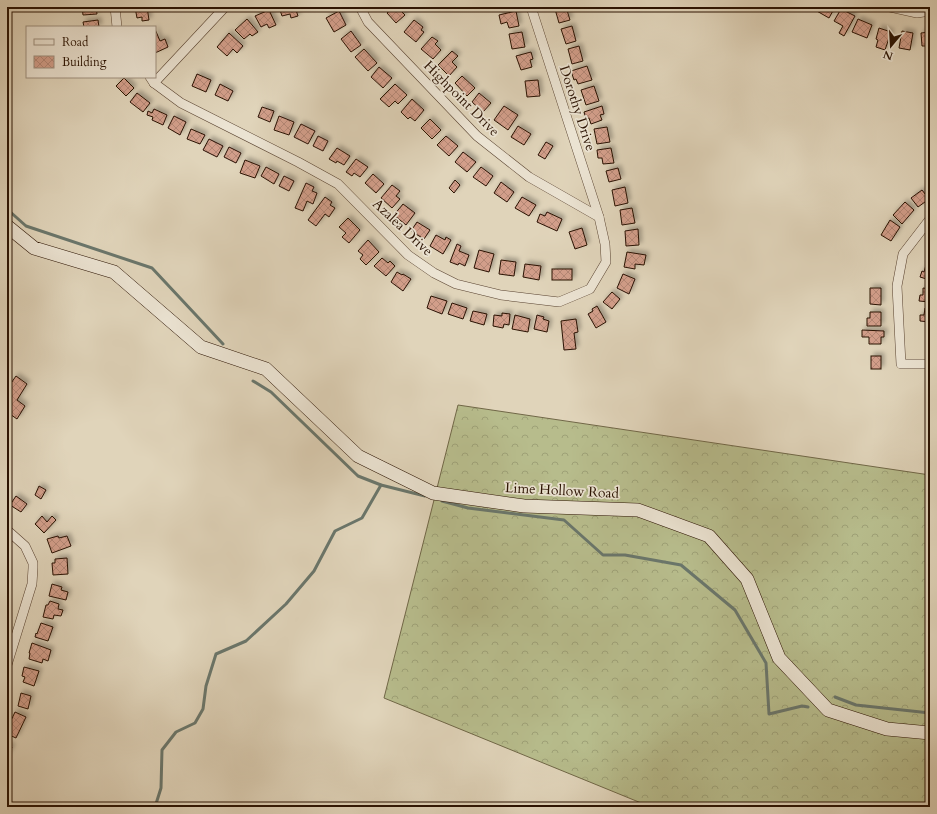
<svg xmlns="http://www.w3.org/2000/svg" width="937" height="814" font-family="Cardo,serif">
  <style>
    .forest { fill: url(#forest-crowns); stroke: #706747 }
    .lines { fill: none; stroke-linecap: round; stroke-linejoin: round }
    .stream { stroke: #6a766b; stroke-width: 3 }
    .building { fill: url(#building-cross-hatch); stroke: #2a1202; filter: url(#shadow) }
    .street-casing { stroke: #584230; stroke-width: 10 }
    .secondary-casing { stroke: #2a1202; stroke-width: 14 }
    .street { stroke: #ebe3d2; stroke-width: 9 }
    .secondary { stroke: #ebe3d2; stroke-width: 13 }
    .labels { text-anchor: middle; stroke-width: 3.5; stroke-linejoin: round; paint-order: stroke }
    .street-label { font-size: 14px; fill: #2a1202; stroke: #ebe3d2 }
  </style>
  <defs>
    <pattern id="forest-crowns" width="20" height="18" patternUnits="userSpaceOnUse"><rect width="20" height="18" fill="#b7bc8c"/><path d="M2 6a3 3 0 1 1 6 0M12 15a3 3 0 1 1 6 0" fill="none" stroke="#9ea177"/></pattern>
    <pattern id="building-cross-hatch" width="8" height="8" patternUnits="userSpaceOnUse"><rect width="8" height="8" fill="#d29e8a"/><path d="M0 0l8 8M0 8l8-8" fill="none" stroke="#b48775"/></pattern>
    <filter id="shadow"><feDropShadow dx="3" dy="-3" stdDeviation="2" flood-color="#0004"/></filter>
  </defs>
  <rect width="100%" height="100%" fill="#e0d4ba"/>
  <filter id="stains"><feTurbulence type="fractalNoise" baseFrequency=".005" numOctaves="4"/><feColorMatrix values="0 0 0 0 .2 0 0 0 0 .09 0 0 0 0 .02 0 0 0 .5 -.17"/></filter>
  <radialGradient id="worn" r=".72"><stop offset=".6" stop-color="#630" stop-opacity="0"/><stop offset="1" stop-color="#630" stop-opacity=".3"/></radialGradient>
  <path class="forest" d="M458,405l472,70v332h-279l-267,-109z"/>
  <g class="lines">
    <g class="stream">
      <path d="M7,209l19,17 126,42 71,76"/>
      <path d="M253,381l18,11 87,84 23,9 44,11"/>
      <path d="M442,501l26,7 96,12 39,35h22l56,10 54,45 31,53 3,51 33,-8 6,1"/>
      <path d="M835,697l21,8 74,8"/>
      <path d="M155,807l6,-19 1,-38 14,-18 19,-9 8,-14 3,-23 10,-32 30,-13 40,-37 28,-33 21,-40 27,-13 19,-33"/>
    </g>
  </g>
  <g class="building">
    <path d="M82,7h14l1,7 -14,1z"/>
    <path d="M135,7h12l2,13 -7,1v-4l-5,1z"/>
    <path d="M279,7h16l3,9 -7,2 -1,-4 -8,2z"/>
    <path d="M394,7h13l-5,5 3,3 -9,8 -9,-10z"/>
    <path d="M562,7h4l4,13 -11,3 -4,-14z"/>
    <path d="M816,7h19l-6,11 -14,-8z"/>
    <path d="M841,9l14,7 -11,20 -5,-3 4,-7 -9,-5z"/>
    <path d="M269,10l7,15 -7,3 -2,-4 -6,3 -6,-11z"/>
    <path d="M339,11l7,14 -12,7 -8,-14z"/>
    <path d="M516,11l3,15 -10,2 -2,-6 -6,2 -2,-9z"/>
    <path d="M247,19l11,13 -6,4 -2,-2 -6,5 -9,-9z"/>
    <path d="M858,19l14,6 -5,13 -15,-6z"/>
    <path d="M98,20l1,7h-15l-1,-5z"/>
    <path d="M414,20l9,7 -2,3 3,2 -8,10 -12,-10z"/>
    <path d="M572,26l4,15 -10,3 -5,-15z"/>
    <path d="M879,28l12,4 -6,18 -9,-3 2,-7 -2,-1z"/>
    <path d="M155,29l5,12 5,-2 3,8 -13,6z"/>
    <path d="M351,31l10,14 -10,7 -10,-13z"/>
    <path d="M902,31l11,2 -3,17 -11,-2z"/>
    <path d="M522,32l3,15 -13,2 -3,-15z"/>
    <path d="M930,32v17h-4v-3h-4l-1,-13z"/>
    <path d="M229,33l14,13 -6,7 -4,-4 -6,7 -10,-9z"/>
    <path d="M432,37l6,4 -3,3 6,6 -8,9 -12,-10z"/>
    <path d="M579,46l4,15 -11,3 -4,-15z"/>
    <path d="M364,49l13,14 -9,8 -13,-14z"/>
    <path d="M452,51l6,5 -6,6 5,5 -8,9 -11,-11z"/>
    <path d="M531,52l2,7 -3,1 2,7 -11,3 -5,-14z"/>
    <path d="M587,66l5,14 -14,4 -2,-5 -2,1 -3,-9z"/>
    <path d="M379,67l13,11 -9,10 -12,-11z"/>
    <path d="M197,74l14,6 -5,12 -14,-6z"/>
    <path d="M462,76l13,12 -8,8 -12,-13z"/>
    <path d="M124,78l10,10 -8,8 -10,-10z"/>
    <path d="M538,80l2,16 -13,1 -2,-16z"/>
    <path d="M220,84l13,7 -5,10 -13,-6z"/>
    <path d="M395,84l12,11 -9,9 -3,-3 -6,6 -9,-8z"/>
    <path d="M594,86l5,15 -13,4 -5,-15z"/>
    <path d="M137,93l13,10 -7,9 -13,-10z"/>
    <path d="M479,93l12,10 -8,9 -11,-10z"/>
    <path d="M412,99l12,11 -9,11 -5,-4 -2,2 -7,-7z"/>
    <path d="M504,106l14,9 -10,15 -14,-10z"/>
    <path d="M602,106l2,8 -4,1 2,5 -11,4 -2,-6 -3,1 -2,-7z"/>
    <path d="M262,107l12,4 -4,11 -12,-5z"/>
    <path d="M154,109l13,6 -4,10 -11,-5 1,-3 -6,-2 1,-4 4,2z"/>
    <path d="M174,116l12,6 -6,13 -12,-7z"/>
    <path d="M279,116l15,6 -5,13 -15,-5z"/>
    <path d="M430,119l11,11 -9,9 -11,-11z"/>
    <path d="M301,124l14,7 -7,13 -14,-7z"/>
    <path d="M518,126l13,8 -7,11 -13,-8z"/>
    <path d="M607,127l3,15 -13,2 -3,-15z"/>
    <path d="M191,129l14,6 -5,9 -13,-5z"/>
    <path d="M318,136l10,5 -5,10 -10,-5z"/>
    <path d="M446,136l12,10 -9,10 -12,-11z"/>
    <path d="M209,139l14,7 -6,11 -14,-7z"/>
    <path d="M546,142l7,4 -8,13 -7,-4z"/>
    <path d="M229,147l12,6 -5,10 -12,-6z"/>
    <path d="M337,148l13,8 -6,9 -7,-4 -1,2 -7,-4z"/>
    <path d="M611,148l3,15 -11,1 -1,-6h-4l-1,-8z"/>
    <path d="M463,152l13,10 -9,10 -12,-10z"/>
    <path d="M356,159l12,8 -8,10 -6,-4 -2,3 -6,-4z"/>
    <path d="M245,160l15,6 -5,12 -15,-5z"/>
    <path d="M266,167l13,7 -5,10 -13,-8z"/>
    <path d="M481,167l12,9 -7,10 -13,-9z"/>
    <path d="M618,168l3,11 -12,3 -3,-11z"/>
    <path d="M373,174l11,10 -8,9 -11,-10z"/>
    <path d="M284,176l10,5 -5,10 -10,-5z"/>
    <path d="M455,180l5,5 -6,8 -5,-5z"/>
    <path d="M501,182l13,10 -7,10 -13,-9z"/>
    <path d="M306,183l8,4 -2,4 5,2 -4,11 -6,-3 -4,10 -8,-3z"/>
    <path d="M392,185l8,6 -4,5 4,3 -8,9 -11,-10z"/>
    <path d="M625,187l3,16 -13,3 -3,-16z"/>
    <path d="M922,190l7,9 -11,8 -7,-9z"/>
    <path d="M325,197l7,5 -2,3 5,3 -6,9 -4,-3 -9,12 -8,-6z"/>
    <path d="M522,197l14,8 -7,11 -14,-8z"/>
    <path d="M905,202l9,8 -12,14 -9,-9z"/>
    <path d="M403,204l12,9 -9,12 -12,-10z"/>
    <path d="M632,208l3,15 -13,2 -2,-15z"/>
    <path d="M547,212l15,7 -5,12 -20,-9 3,-8 5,2z"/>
    <path d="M348,218l12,12 -11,13 -7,-6 4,-4 -7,-6z"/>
    <path d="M890,220l10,7 -9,14 -10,-6z"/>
    <path d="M417,222l13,8 -6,9 -13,-8z"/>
    <path d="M582,228l5,17 -12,4 -6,-17z"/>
    <path d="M638,229l1,16 -13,1 -1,-15z"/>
    <path d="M436,235l9,5 1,-3 5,3 -8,14 -13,-8z"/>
    <path d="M368,240l11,12 -13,13 -6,-6 3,-4 -5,-4z"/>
    <path d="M457,244l4,2 -2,5 10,4 -4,11 -6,-3 -1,2 -8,-3z"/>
    <path d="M479,250l15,4 -5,18 -15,-4z"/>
    <path d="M627,252l19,3 -2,10 -9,-1v5l-11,-2z"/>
    <path d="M382,258l6,5 2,-2 5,5 -9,10 -12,-10z"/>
    <path d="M501,260l15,2 -2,14 -15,-2z"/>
    <path d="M525,264l16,2 -2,14 -16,-3z"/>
    <path d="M926,265l4,1v14l-10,-3 2,-6 2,1z"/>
    <rect x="552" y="269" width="20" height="11"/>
    <path d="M397,272l5,3 1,-1 8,5 -8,12 -12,-9z"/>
    <path d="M623,274l12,5 -6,15 -12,-6z"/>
    <path d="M870,288h11v17l-11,-1z"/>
    <path d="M923,288l7,1v13l-11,-1 1,-6h3z"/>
    <path d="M612,292l8,7 -8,10 -9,-7z"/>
    <path d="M431,296l16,5 -5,13 -15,-6z"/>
    <path d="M452,303l15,5 -4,11 -15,-5z"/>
    <path d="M597,306l9,16 -10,6 -8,-14 5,-3 -1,-2z"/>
    <path d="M925,308l5,1v13l-10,-1v-6h4z"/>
    <path d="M473,311l14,3 -3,11 -14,-4z"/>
    <path d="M870,312h11v14h-14v-8h3z"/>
    <path d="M502,313l8,1 -1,11 -5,-1 -1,4 -10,-2 1,-11 8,1z"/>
    <path d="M515,315l15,4 -2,13 -16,-3z"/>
    <path d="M537,315l7,2 -1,2 6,2 -2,11 -13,-3z"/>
    <path d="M576,319l2,13 -4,1 2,16 -12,1 -3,-29z"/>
    <path d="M862,330l22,1v6h-3v7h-12v-7h-7z"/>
    <rect x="871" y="356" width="10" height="13"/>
    <path d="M16,376l11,8 -10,16 8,6 -8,13 -10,-7v-23z"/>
    <path d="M39,486l7,4 -5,9 -6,-4z"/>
    <path d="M16,496l11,8 -6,8 -11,-7z"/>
    <path d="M42,516l5,6 5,-6 4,4 -12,13 -9,-9z"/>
    <path d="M58,536l1,2 8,-2 4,10 -19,7 -5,-14z"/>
    <path d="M67,558l1,16 -15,1 -1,-12h3v-4z"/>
    <path d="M52,584l10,3 -1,3 7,2 -2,8 -17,-4z"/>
    <path d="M50,601l9,3 -1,5 5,1 -2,6 -7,-1 -1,4 -10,-2 3,-12h2z"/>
    <path d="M41,623l12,4 -5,14 -13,-4 1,-4 1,1z"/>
    <path d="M32,643l19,7 -3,11 -5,-2 -1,4 -13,-4 1,-6h-1z"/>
    <path d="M24,667l15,4 -5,15 -11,-4 2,-5 -3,-1z"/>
    <path d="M21,693l10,3 -3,13 -10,-3z"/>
    <path d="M15,712l11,5 -10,21 -9,-4 3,-6 -2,-1z"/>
    <path d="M7,744l5,3 -5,9z"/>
  </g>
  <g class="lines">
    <g class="street-casing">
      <g id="street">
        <path d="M115,7l2,20"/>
        <path d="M360,7l8,15 109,114 52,41 70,40"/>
        <path d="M890,7l27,6 13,-2"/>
        <path d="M150,77l4,6 27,20 117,59 40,22 70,71 26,18 22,11 45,11 58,7 31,-13 16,-27 -1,-18 -6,-27 -68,-210"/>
        <path d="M154,83l71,-76"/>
        <path d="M930,219l-27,35 -6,32 4,78h29"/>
        <path d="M7,530l18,16 8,17v5l-1,16 -25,81"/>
      </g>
    </g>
    <g class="secondary-casing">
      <path id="secondary" d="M7,226l27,22 80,24 87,75 65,22 92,87 75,37 91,13 114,4 71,26 38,43 32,79 49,52 59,19 43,4"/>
    </g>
    <use href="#street" class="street"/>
    <use href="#secondary" class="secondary"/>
  </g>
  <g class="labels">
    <g class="street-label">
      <text transform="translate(462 98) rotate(45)" y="5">Highpoint Drive</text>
      <text transform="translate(578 108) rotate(72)" y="5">Dorothy Drive</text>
      <text transform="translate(403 227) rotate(43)" y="5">Azalea Drive</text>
      <text transform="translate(562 490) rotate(3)" y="5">Lime Hollow Road</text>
    </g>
  </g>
  <rect width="937" height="814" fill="none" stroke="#e0d4ba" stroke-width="24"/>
  <rect x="8" y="8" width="921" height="798" fill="none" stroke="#2a1202" stroke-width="2"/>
  <rect x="12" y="12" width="913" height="790" fill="none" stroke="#2a1202"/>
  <rect x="26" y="26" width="130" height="52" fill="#ebe3d2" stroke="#9e8f7f"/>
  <rect x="34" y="39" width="20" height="6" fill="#ebe3d2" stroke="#9e8f7f"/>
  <text x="62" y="46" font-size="12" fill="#2a1202">Road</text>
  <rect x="34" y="56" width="20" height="12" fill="url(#building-cross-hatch)" stroke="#9e8f7f"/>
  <text x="62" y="66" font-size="12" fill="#2a1202">Building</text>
  <g transform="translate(891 46) rotate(198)" stroke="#ebe3d2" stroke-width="3" paint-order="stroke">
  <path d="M0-3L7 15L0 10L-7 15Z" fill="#2a1202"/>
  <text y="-6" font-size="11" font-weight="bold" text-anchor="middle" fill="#2a1202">N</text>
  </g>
  <rect width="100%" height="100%" filter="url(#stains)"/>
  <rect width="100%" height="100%" fill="url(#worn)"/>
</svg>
